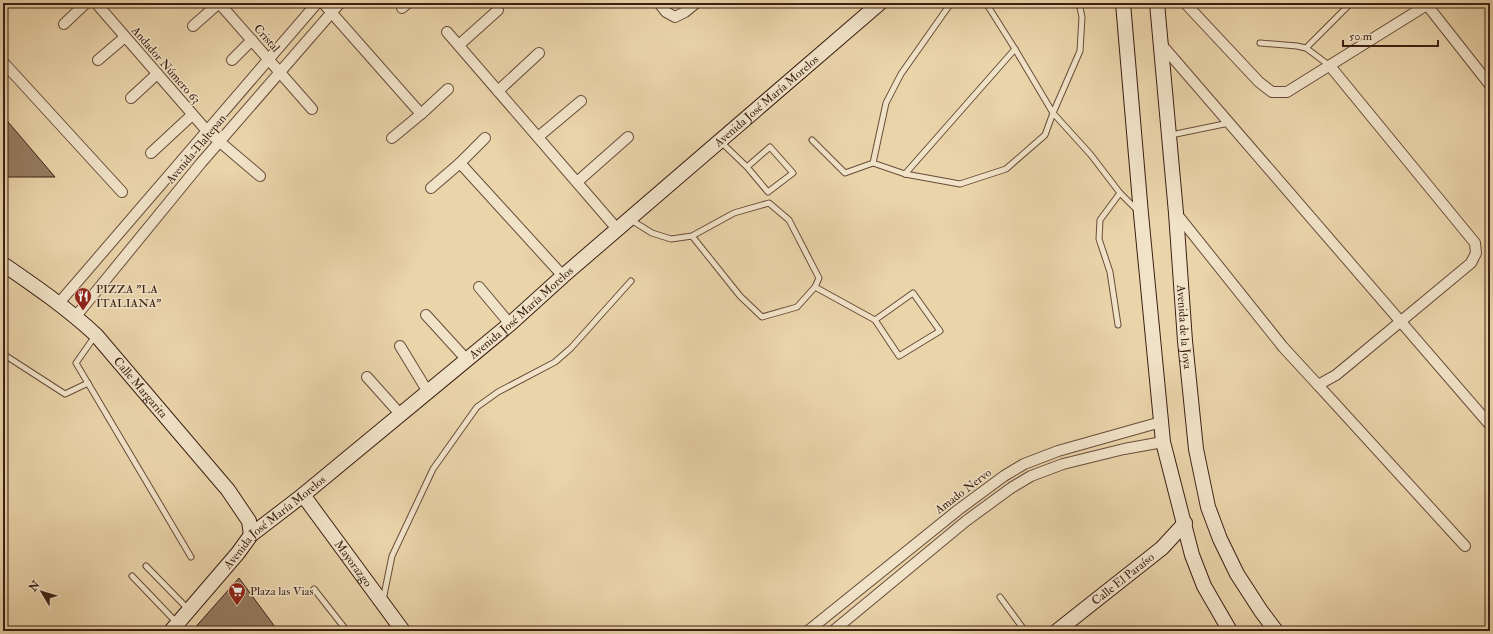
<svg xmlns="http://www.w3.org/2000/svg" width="1493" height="634" font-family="'IM FELL Double Pica',serif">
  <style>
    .building { fill: #967d62; stroke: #3c1f14 }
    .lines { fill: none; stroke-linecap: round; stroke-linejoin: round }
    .lane-casing { stroke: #684c3a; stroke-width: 7 }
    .street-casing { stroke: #684c3a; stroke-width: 12 }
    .secondary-casing { stroke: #3c1f14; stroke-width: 16 }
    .lane { stroke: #f1e3c8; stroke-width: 5 }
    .street { stroke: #f1e3c8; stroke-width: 10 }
    .secondary { stroke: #f1e3c8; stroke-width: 14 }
    .labels { text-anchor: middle; stroke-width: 3; stroke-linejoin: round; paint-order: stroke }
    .street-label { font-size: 12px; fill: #3c1f14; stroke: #f1e3c8 }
    .poi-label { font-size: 12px; fill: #3c1f14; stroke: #f1e3c8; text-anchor: start }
  </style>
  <rect width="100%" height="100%" fill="#ead4aa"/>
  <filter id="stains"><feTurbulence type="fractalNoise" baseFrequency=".005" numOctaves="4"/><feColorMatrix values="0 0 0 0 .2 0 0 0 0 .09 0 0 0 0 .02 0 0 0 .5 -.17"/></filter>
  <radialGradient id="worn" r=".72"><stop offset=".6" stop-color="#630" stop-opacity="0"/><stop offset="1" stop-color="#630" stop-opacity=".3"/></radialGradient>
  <g class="building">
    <path d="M3,116l52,61h-52z"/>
    <path d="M239,578l39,53h-86z"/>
  </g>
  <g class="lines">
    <g class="lane-casing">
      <g id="lane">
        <path d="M951,3l-50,71 -15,29 -13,60 32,11 55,10 46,-15 39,-34 8,-22 38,42 29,38 18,18"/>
        <path d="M986,3l29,46 38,64 27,-62 2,-34 -3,-14"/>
        <path d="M1260,43l37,3 9,2 24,18"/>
        <path d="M1306,48l45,-45"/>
        <path d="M1171,135l58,-12"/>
        <path d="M812,140l33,33 28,-10"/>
        <path d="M720,141l27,26 21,25 25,-19 -23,-26 -23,20"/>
        <path d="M905,174l110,-125"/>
        <path d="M631,220l21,13 19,6 21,-3 42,-23 35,-10 20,17 30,58 -4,9 -18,20 -35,10 -22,-21 -48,-60"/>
        <path d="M815,287l60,33 38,-27 27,38 -41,25 -24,-36"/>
        <path d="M1118,325l-8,-53 -11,-33 1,-19 20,-27"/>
        <path d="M95,336l-19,27 115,194"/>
        <path d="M3,354l62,40 23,-11"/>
        <path d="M146,566l43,44"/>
        <path d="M132,576l45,47"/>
        <path d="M314,589l33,42"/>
        <path d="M1000,597l25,34"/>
        <path d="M383,600l9,-44 41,-87 44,-62 21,-15 57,-30 16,-14 60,-67"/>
      </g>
    </g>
    <g class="street-casing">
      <g id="street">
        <path d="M96,3l111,128 53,45"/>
        <path d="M219,3l93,106"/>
        <path d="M323,3l98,111"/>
        <path d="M659,3l7,9 9,5 10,-5 11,-9"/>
        <path d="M1185,3l74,79 13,10h15l143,-89"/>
        <path d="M1427,5l63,80"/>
        <path d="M402,8l6,-5"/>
        <path d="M64,24l22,-21"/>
        <path d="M193,26l26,-23"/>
        <path d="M447,32l171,198"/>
        <path d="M1161,44l329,381"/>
        <path d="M459,45l39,-35"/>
        <path d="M98,60l27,-23"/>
        <path d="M232,60l20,-20"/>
        <path d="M3,62l119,130"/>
        <path d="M498,91l41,-38"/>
        <path d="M131,98l26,-24"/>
        <path d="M538,137l43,-36"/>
        <path d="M392,138l29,-24 27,-25"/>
        <path d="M151,153l41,-38"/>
        <path d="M460,163l103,113"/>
        <path d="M577,182l51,-45"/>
        <path d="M431,188l29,-25 25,-25"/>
        <path d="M1176,213l107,134 35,38 18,-10 17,-14 118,-98 5,-10 -1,-10 -145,-177"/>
        <path d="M479,287l31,37"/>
        <path d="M59,303l258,-300"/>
        <path d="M426,315l41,45"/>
        <path d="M76,316l125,-153 139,-160"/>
        <path d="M400,346l28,46"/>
        <path d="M367,377l34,38"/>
        <path d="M1318,385l147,161"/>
        <path d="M808,631l150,-121 46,-34 20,-12 34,-13 103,-29"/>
        <path d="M833,631l133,-110 45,-33 20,-12 32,-12 61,-15 39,-7"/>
      </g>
    </g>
    <g class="secondary-casing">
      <g id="secondary">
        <path d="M1123,3l18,211 22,228 29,113 12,31 26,45"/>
        <path id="s1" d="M1157,3l19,210 9,128 11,108 12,58 12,32 17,35 24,37 15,20"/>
        <path id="s2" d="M3,264c32,22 64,44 93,71l132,155 21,31 2,14"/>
        <path id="s3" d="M303,495l100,136"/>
        <path id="s4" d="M171,631l67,-78 13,-18 52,-40 207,-171 53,-48 317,-273"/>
        <path id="s5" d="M1057,631l105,-83 23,-25"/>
      </g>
    </g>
    <use href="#lane" class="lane"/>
    <use href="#street" class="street"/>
    <use href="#secondary" class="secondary"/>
  </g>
  <defs>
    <g id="restaurant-pin" transform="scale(0.9)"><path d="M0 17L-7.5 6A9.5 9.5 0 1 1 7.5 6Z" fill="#8f2418" stroke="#f1e3c8"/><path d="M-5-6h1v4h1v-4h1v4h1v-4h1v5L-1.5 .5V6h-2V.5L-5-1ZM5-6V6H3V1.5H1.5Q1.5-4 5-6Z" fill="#fff"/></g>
    <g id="supermarket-pin" transform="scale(0.9)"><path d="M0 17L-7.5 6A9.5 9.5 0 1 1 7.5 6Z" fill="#8f2418" stroke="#f1e3c8"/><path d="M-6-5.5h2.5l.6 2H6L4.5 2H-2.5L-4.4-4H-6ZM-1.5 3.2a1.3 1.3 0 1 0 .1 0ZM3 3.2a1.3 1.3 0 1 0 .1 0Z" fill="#fff"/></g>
  </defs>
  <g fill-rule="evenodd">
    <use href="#restaurant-pin" x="83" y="296"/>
    <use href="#supermarket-pin" x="237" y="591"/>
  </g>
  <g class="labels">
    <g class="street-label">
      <text transform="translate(267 38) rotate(49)" y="4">Cristal</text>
      <text transform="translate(166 65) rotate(49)" y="4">Andador Número 63</text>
      <text dy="4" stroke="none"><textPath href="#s4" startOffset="799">Avenida José María Morelos</textPath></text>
      <text transform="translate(196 149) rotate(-50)" y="4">Avenida Tlaltepan</text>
      <text dy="4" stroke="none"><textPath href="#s4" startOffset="475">Avenida José María Morelos</textPath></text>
      <text dy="4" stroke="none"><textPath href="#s1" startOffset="325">Avenida de la Joya</textPath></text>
      <text dy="4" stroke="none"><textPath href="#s2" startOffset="186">Calle Margarita</textPath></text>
      <text transform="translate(963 491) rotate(-37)" y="4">Amado Nervo</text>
      <text dy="4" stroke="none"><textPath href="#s4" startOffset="151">Avenida José María Morelos</textPath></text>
      <text dy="4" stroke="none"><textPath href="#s3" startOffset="85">Mayorazgo</textPath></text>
      <text dy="4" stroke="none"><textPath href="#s5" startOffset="84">Calle El Paraíso</textPath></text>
    </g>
    <g class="poi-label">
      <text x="96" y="293">PIZZA "LA<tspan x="96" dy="14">ITALIANA"</tspan></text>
      <text x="250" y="595">Plaza las Vias</text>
    </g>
  </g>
  <rect width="1493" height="634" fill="none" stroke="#ead4aa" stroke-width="16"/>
  <rect x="4" y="4" width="1485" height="626" fill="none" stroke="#3c1f14" stroke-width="2"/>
  <rect x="8" y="8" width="1477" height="618" fill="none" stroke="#3c1f14"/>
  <g transform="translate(42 592) rotate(308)" stroke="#f1e3c8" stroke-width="3" paint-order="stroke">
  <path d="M0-3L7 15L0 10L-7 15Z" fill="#3c1f14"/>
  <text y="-6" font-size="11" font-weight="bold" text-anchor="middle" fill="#3c1f14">N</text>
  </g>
  <path d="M1343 40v6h95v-6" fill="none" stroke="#3c1f14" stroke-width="2"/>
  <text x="1349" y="40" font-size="12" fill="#3c1f14" stroke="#f1e3c8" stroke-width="3" paint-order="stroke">50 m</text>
  <rect width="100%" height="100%" filter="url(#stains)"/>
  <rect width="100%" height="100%" fill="url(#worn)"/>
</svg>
